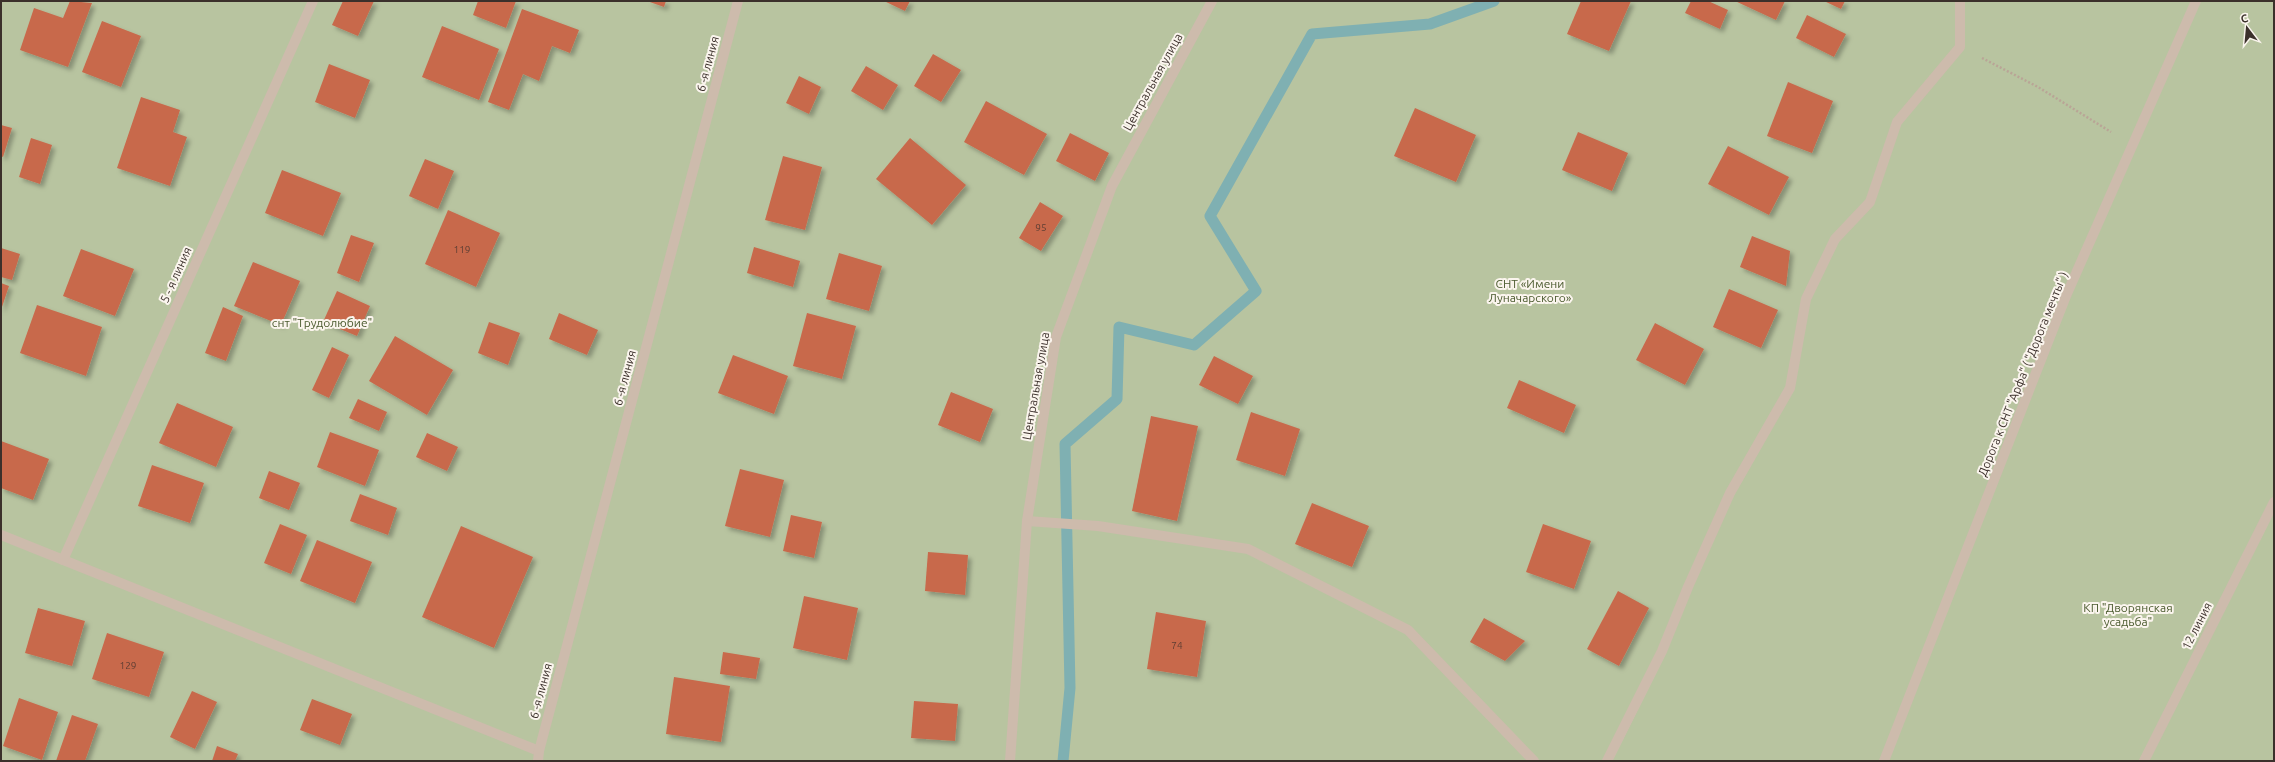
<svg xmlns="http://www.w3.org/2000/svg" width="2275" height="762" font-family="Ubuntu,sans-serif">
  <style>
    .green { fill: #b8c4a0 }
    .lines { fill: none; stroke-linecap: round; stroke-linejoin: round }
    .stream { stroke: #7fb0b2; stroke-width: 11 }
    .building { fill: #c8694b; filter: url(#shadow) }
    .path { stroke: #b9a596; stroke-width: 2.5; stroke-dasharray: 2 2; stroke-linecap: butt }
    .lane { stroke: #cdbbac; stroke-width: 10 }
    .street { stroke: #cdbbac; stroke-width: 10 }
    .labels { text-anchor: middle; stroke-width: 4; stroke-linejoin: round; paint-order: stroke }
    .number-label { font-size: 10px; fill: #5e3e33 }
    .street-label { font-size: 12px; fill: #3b302b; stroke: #fbf5ee }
    .park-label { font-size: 12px; fill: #4a5a2e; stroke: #fbf5ee }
  </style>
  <defs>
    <filter id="shadow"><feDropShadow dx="3.5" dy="3.5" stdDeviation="2" flood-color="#0004"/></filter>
  </defs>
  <rect width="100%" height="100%" fill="#f4ebe1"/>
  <rect class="green" x="1" y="1" width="2273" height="760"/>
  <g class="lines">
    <path class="stream" d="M1063,761l7,-73 -5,-244 52,-45 2,-72 75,18 62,-54 -46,-75 102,-182 118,-10 64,-23"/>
  </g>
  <g class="building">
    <path d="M70,1l22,2 -24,64 -48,-17 14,-42 29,10z"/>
    <path d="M343,1h31l-16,35 -26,-11z"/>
    <path d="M478,1h38l-10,27 -33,-13z"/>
    <path d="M647,1h19l-2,6z"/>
    <path d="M884,1h26l-5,10z"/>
    <path d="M1581,1h50l-22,50 -42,-17z"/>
    <path d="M1691,1h17l20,9 -8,19 -35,-16z"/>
    <path d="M1735,1h50l-9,19z"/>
    <path d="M1824,1h21l-4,8z"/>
    <path d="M522,9l57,21 -9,23 -18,-7 -13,35 -16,-7 -14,36 -21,-8z"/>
    <path d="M1807,15l39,19 -12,23 -38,-19z"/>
    <path d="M102,21l39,15 -20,51 -39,-15z"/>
    <path d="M442,26l57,23 -20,51 -57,-23z"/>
    <path d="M933,54l28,16 -20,32 -27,-16z"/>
    <path d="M329,64l41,16 -15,38 -40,-16z"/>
    <path d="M866,66l32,19 -15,25 -32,-19z"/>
    <path d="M799,76l22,11 -12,27 -23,-11z"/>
    <path d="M1788,82l45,19 -21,52 -45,-17z"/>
    <path d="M141,97l39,13 -7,22 14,5 -17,49 -53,-18z"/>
    <path d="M986,101l61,33 -23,41 -60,-33z"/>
    <path d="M1415,108l61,27 -20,47 -62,-26z"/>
    <path d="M1,125l11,3 -9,29 -2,-1z"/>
    <path d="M1578,132l50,21 -16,38 -50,-21z"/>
    <path d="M1070,133l39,20 -14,28 -39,-20z"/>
    <path d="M31,138l21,7 -12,39 -21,-7z"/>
    <path d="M910,138l56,47 -34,40 -56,-46z"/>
    <path d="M1728,146l61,31 -20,38 -61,-31z"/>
    <path d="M783,156l39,11 -17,63 -40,-10z"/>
    <path d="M425,159l29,12 -16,38 -29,-13z"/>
    <path d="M282,170l59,23 -18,43 -58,-23z"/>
    <path d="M1040,202l23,14 -22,35 -22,-13z"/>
    <path d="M448,210l52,23 -24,54 -51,-23z"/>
    <path d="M351,235l23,8 -15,39 -22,-9z"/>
    <path d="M1752,236l38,15 -4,35 -46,-19z"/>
    <path d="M754,247l46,14 -7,26 -46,-14z"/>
    <path d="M1,248l19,6 -8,26 -11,-3z"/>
    <path d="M81,249l53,20 -19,47 -52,-20z"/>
    <path d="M839,253l43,13 -13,45 -43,-12z"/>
    <path d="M253,262l47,19 -19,44 -47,-19z"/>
    <path d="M1,283l8,3 -8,24z"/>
    <path d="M1729,289l49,21 -17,38 -48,-21z"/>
    <path d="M337,291l33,15 -13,30 -34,-14z"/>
    <path d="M37,305l65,22 -16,49 -66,-23z"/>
    <path d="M223,307l20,9 -17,45 -21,-8z"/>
    <path d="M559,313l39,17 -11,25 -38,-16z"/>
    <path d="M807,313l49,13 -14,53 -49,-13z"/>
    <path d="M489,322l31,11 -12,32 -30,-12z"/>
    <path d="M1655,323l49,26 -19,36 -49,-25z"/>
    <path d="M395,336l58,34 -26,45 -58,-34z"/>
    <path d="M332,347l17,8 -20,43 -17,-8z"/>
    <path d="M733,355l55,21 -14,38 -56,-21z"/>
    <path d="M1214,356l39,20 -15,28 -39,-19z"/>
    <path d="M1519,380l57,25 -12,28 -57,-25z"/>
    <path d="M951,392l42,17 -13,33 -42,-17z"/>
    <path d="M358,399l29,13 -8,19 -30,-13z"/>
    <path d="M177,403l56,24 -17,40 -57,-24z"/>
    <path d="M1251,412l49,17 -15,47 -49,-16z"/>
    <path d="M1151,416l47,10 -21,95 -45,-10z"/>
    <path d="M330,432l49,18 -14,36 -48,-19z"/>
    <path d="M427,433l31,14 -11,24 -31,-14z"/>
    <path d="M1,441l48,18 -16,41 -32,-12z"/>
    <path d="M152,465l52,18 -14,40 -52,-17z"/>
    <path d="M740,469l44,11 -14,57 -45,-11z"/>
    <path d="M269,471l31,12 -11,27 -30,-12z"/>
    <path d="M360,494l37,14 -9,27 -38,-14z"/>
    <path d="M1312,503l57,23 -17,41 -57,-23z"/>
    <path d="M791,515l31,7 -8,36 -31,-7z"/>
    <path d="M280,524l27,11 -16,39 -27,-11z"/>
    <path d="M1543,524l48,17 -17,48 -48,-17z"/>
    <path d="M461,526l72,31 -39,91 -72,-31z"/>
    <path d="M317,540l55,22 -17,41 -55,-22z"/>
    <path d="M928,552l40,3 -3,40 -40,-4z"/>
    <path d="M1618,591l31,17 -30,58 -32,-17z"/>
    <path d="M804,596l54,12 -11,52 -54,-12z"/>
    <path d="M38,608l47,13 -13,45 -47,-13z"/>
    <path d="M1156,612l50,9 -9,56 -50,-8z"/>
    <path d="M1484,618l41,23 -20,20 -35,-19z"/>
    <path d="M107,633l57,19 -15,45 -57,-18z"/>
    <path d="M723,652l37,6 -4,21 -36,-5z"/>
    <path d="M674,677l56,9 -9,56 -55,-8z"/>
    <path d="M192,691l25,11 -22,47 -25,-12z"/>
    <path d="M19,698l39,14 -16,48 -39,-14z"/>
    <path d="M312,699l40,15 -12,31 -40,-15z"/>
    <path d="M914,701l44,3 -3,37 -44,-3z"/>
    <path d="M72,715l26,9 -13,37h-29z"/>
    <path d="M217,746l21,8 -3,7h-23z"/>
  </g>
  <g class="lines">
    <path class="path" d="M1982,58l56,29 73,45"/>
    <path class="lane" d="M1607,761l55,-110 26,-64 42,-94 60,-105 16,-89 29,-60 35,-37 27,-80 63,-75v-46"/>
    <g class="street">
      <path d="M1027,521l71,5 150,23 160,81 126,131"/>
      <path d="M1,535l538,216"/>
      <path d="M63,560l250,-559"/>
      <path d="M538,761l1,-10 199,-750"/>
      <path d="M1010,761l17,-240 29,-184 56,-151 100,-185"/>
      <path d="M1884,761l182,-465 130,-295"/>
      <path d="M2144,761l130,-259"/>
    </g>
  </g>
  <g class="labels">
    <g class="number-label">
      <text x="1041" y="231">95</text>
      <text x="462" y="253">119</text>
      <text x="1177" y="649">74</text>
      <text x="128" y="669">129</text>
    </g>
    <g class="street-label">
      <text transform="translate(708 64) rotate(-75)" y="4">6 -я линия</text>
      <text transform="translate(1153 82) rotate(-61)" y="4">Центральная улица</text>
      <text transform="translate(176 275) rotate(-66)" y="4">5 - я линия</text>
      <text transform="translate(2023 374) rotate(-68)" y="4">Дорога к СНТ "Арфа" ( "Дорога мечты" )</text>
      <text transform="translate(625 378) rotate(-75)" y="4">6 -я линия</text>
      <text transform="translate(1036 386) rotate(-80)" y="4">Центральная улица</text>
      <text transform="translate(2197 626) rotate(-63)" y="4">12 линия</text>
      <text transform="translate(541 691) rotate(-75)" y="4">6 -я линия</text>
    </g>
    <g class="park-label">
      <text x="1530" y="288">СНТ «Имени<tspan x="1530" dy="14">Луначарского»</tspan></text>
      <text x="322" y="327">снт "Трудолюбие"</text>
      <text x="2128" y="612">КП "Дворянская<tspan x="2128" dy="14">усадьба"</tspan></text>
    </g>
  </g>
  <rect width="2275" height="762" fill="none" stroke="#3b302b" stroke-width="4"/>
  <g transform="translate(2247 28) rotate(344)" stroke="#fbf5ee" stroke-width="3" paint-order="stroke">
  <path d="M0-3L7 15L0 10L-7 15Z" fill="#3b302b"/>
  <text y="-6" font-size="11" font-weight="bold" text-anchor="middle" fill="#3b302b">С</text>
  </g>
</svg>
